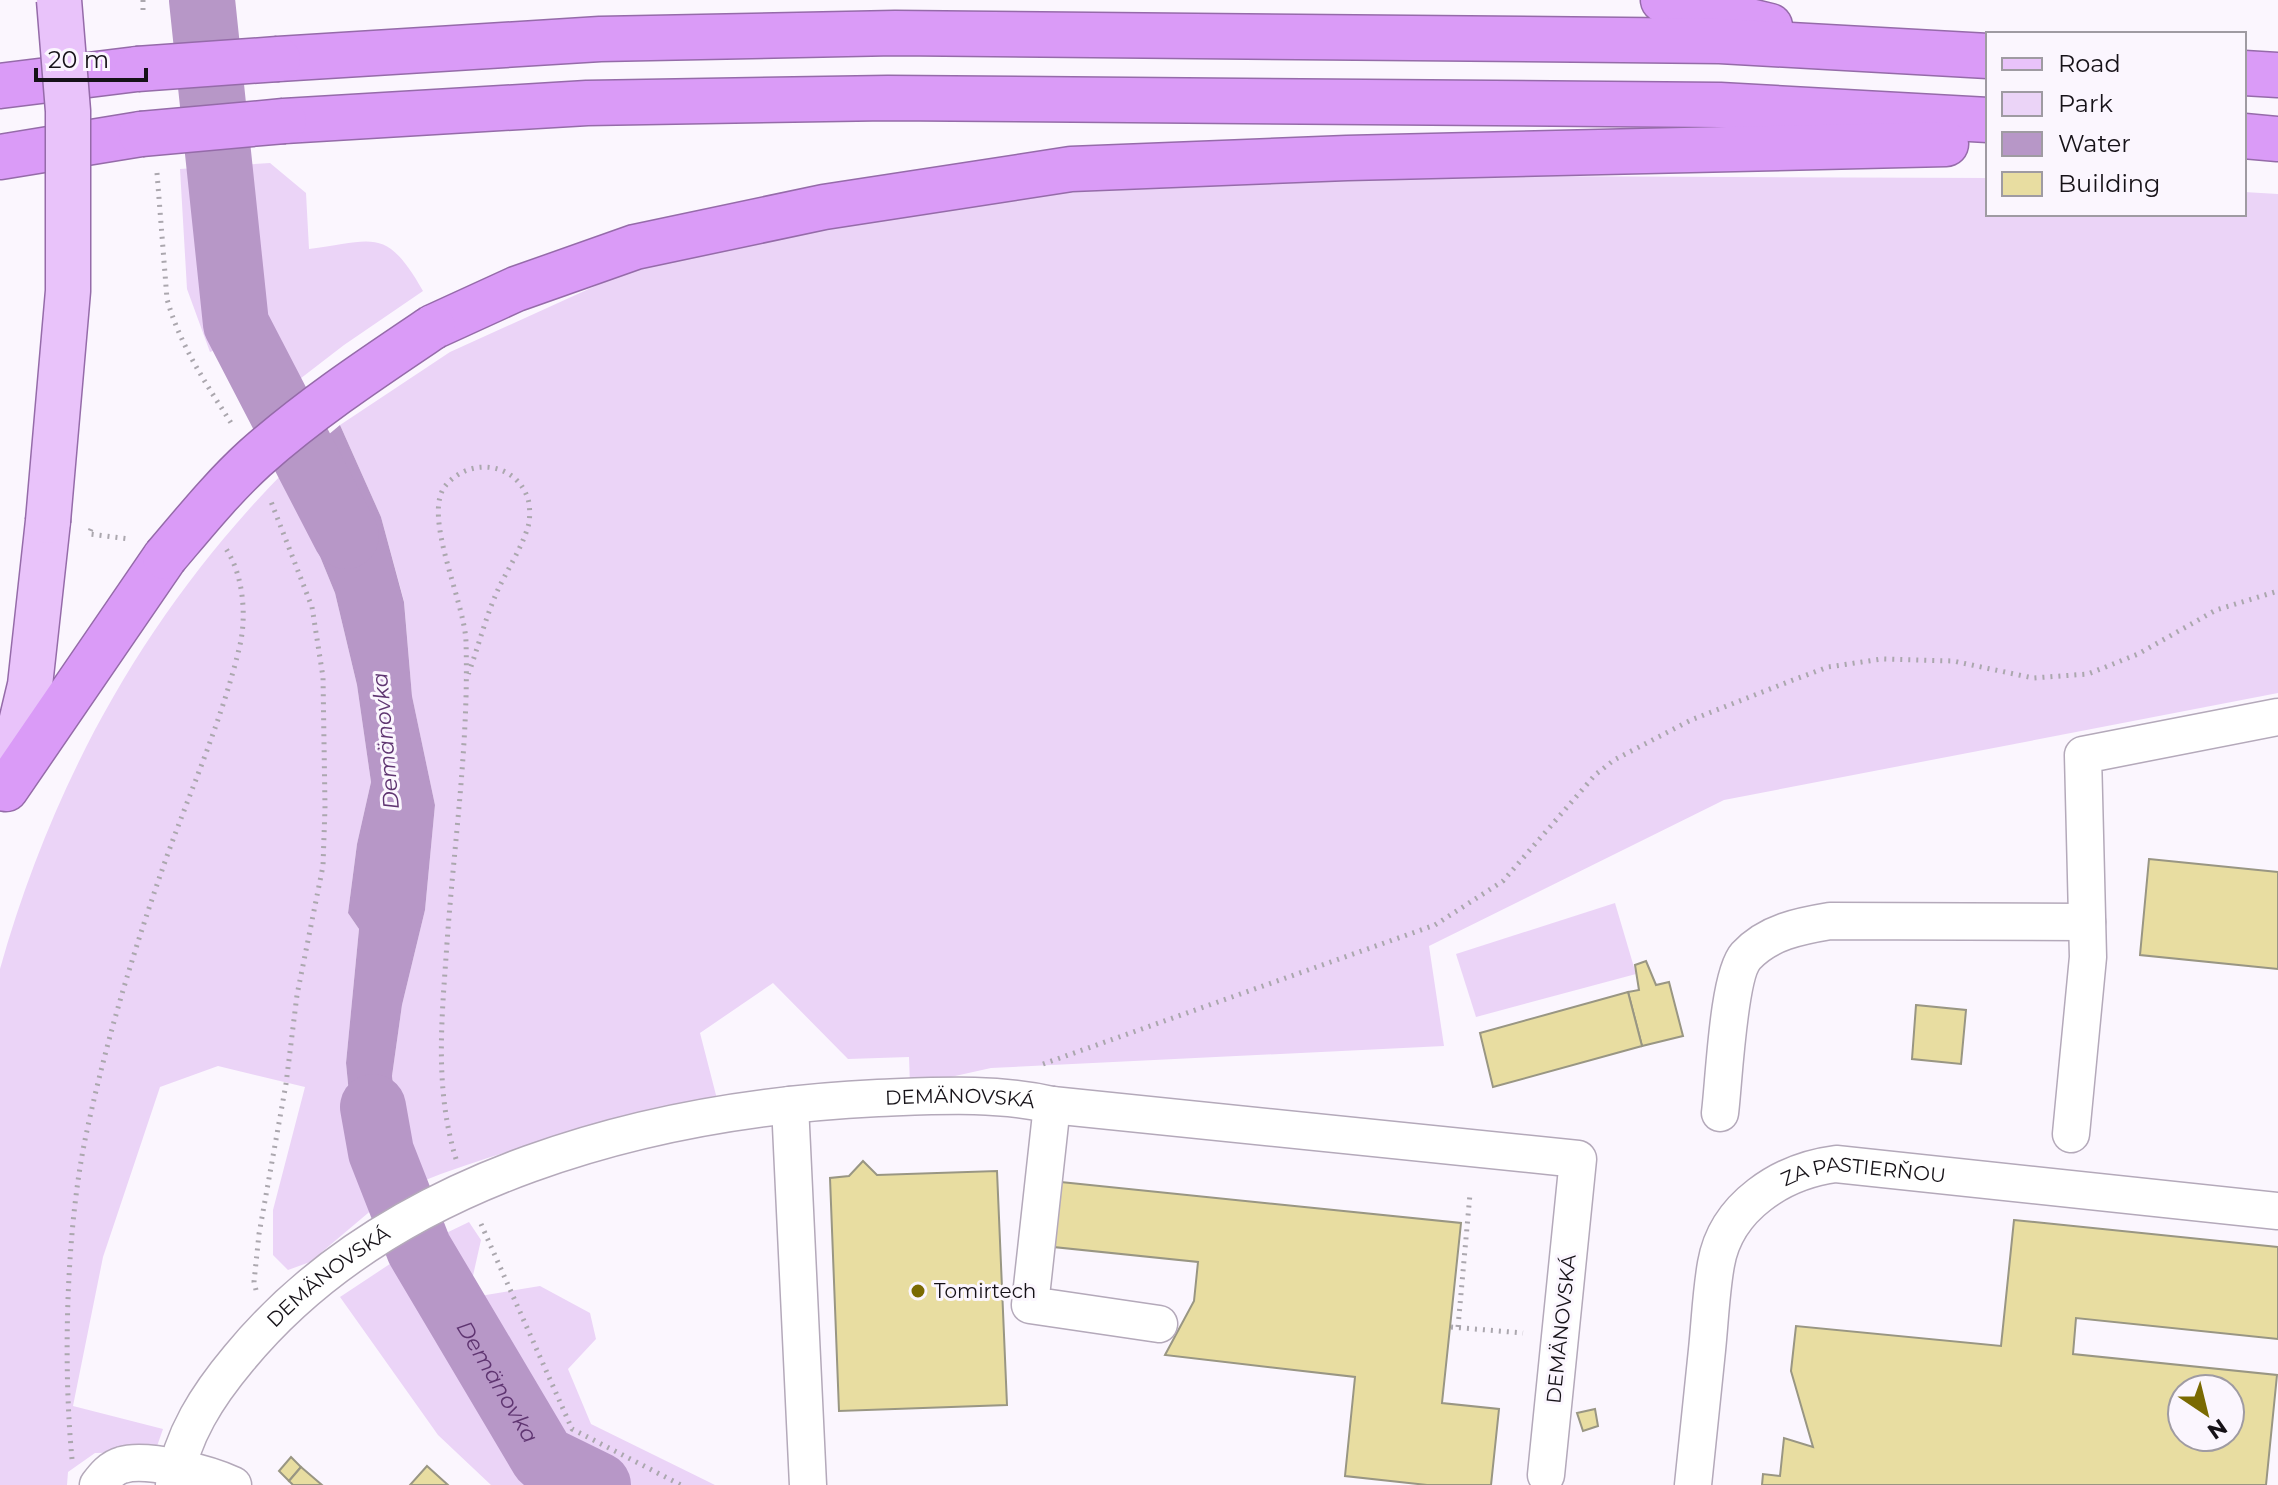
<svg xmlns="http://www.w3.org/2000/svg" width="2278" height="1485" font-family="Montserrat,sans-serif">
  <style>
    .green { fill: #ebd4f7 }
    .water { fill: #b797c7 }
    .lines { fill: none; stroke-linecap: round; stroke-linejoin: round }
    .river { stroke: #b797c7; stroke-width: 66 }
    .building { fill: #e8dda1; stroke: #999683; stroke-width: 2; fill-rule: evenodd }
    .minor-casing { stroke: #b4a9ba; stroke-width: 39 }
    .major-casing { stroke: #956ba9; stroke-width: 47 }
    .highway-casing { stroke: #956ba9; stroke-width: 47 }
    .path { stroke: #aba7ae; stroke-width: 5; stroke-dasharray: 2 6; stroke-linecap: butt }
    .minor { stroke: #fff; stroke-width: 36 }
    .major { stroke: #e9c3fa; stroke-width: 44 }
    .highway { stroke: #da9bf7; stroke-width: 44 }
    .major-bridge-casing { stroke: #956ba9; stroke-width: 47; stroke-linecap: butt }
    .highway-bridge-casing { stroke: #956ba9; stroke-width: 47; stroke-linecap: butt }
    .major-bridge { stroke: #e9c3fa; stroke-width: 44 }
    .highway-bridge { stroke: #da9bf7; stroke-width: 44 }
    .poi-dot { fill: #7a6a02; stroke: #fbf6fe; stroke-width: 3 }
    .labels { text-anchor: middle; stroke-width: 6; stroke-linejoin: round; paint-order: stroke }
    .street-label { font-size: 20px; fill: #161218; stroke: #fbf6fe }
    .poi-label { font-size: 20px; fill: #161218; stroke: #fbf6fe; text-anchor: start }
    .water-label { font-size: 22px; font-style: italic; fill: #5f3571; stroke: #fbf6fe }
  </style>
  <rect width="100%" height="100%" fill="#fbf6fe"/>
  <g class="green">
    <path d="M270,163l36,30 3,56c65,-8 77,-23 114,42l-79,54 -61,47 -33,-56 -40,16 -23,-63 -7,-120z"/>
    <path d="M1501,176l487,2v36h256v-22l34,2v499l-554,107 -295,146 15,100 -453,22 -81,18 -1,-29 -61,2 -75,-76 -73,50 17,66c-101,24 -202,45 -299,84l-17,-36 -9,-71 10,-71 23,-95 10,-105 -23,-109 -8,-95 -23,-84 -41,-92 110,-73 176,-80 130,-39 292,-41 236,-12z"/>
    <path d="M285,471l50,122 22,92 14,97 -14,62 -9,69 11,16 -13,134 8,82 20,63 -64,54 -22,8 -15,-15v-45l32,-123 -87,-21 -58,21 -57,170 -30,149 90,23 -8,23 -60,1 -27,19 -1,13h-67v-516c53,-189 147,-358 285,-498z"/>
    <path d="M1615,903l21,71 -160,43 -20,-63z"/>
    <path d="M469,1222l12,18 -13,58 72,-12 50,27 6,26 -28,30 23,55 124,61h-224l-53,-50 -98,-138 71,-47z"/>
  </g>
  <path class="water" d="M340,425l41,92 23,85 8,94 23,109 -10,105 -23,95 -10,71 9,71 17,36 -44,25 -20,-63 -8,-82 13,-134 -11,-16 9,-69 14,-62 -14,-97 -22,-92 -50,-122z"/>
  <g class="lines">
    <g class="river">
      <path d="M202,0l34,324 110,212"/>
      <path id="s1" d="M373,1107l8,45 38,97 124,209 55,27"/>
    </g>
  </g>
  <g class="building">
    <path d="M2149,859l129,13v97l-138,-14z"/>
    <path d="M1646,961l10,24 13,-3 14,54 -41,10 -14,-54 11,-2 -4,-25z"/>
    <path d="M1628,992l14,54 -149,41 -13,-54z"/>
    <path d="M1916,1005l50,5 -5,54 -49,-5z"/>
    <path d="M863,1161l14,14 120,-4 10,234 -168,6 -9,-233 19,-2z"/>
    <path d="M1051,1181l410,42 -19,180 57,6 -8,76h-64l-82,-9 10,-99 -190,-22 29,-54 4,-39 -154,-16z"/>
    <path d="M2014,1220l264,27v92l-202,-21 -3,36 204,21 -11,110h-504l1,-11 17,2 4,-38 29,9 -22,-76 5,-45 205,20zM2182,1389h48v48h-48z"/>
    <path d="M1595,1409l3,17 -15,5 -6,-18z"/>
    <path d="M291,1457l10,10 -12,14 -10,-10z"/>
    <path d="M427,1466l21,19h-38z"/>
    <path d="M301,1467l21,18h-29l-4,-4z"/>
  </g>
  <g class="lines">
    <g class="minor-casing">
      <g id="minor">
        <path d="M790,1105l18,380"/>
        <path d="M1052,1105l-22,200 129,19"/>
        <path d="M1720,1113c4,-31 8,-137 26,-157 22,-24 54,-30 84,-35l257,1"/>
        <path d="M2071,1134l17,-177 -5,-202 195,-38"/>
        <path d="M98,1485c6,-8 13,-17 24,-20 25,-8 87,9 111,20"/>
        <path id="s2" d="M174,1485c7,-49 34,-90 65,-127 150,-182 412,-249 639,-260 58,-2 117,-6 174,7l526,54 -32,316"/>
        <path id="s3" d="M1693,1485c5,-45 9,-90 14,-135 3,-29 4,-58 9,-86 10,-58 66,-93 120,-100l442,47"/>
      </g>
    </g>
    <g class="major-casing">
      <path id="major" d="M6,786l24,-101 18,-164"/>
    </g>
    <g class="highway-casing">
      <g id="highway">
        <path d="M1663,0l107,26"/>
        <path d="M278,59l322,-20 295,-6 825,8 268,15"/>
        <path d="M2244,73l34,2"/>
        <path d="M0,86l137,-17"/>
        <path d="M284,121l303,-18 301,-5 832,7 268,15"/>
        <path d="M2244,136l34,3"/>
        <path d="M0,157l141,-23"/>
        <path d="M433,327l83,-38 119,-42 189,-40 247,-38 276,-11 599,-14"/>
        <path d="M6,789l159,-232"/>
      </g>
    </g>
    <g class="path">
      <path d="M143,0v15"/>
      <path d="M157,173l10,126c13,47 40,86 66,127"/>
      <path d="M91,529l-2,5 41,5"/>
      <path d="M1043,1064l392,-139 68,-44 92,-106 19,-15 77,-40 102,-40 35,-13 54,-8 71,2 80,17 55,-4 50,-20 78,-44 62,-19"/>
      <path d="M456,1159c-22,-72 -14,-142 -9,-216 7,-100 22,-200 19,-301 -1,-40 -45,-128 -20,-157 24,-28 70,-23 82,14 2,6 2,18 1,24 -6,24 -23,48 -33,71 -12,28 -19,58 -30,86"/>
      <path d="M481,1224l91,205 109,56"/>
      <path d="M256,1290l-2,-8 5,-48 27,-150 11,-89 26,-129 2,-59 -2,-130 -11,-70 -42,-108"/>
      <path d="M1451,1327l72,6"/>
      <path d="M1458,1327l12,-133"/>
      <path d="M72,1459c-9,-93 -6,-226 13,-319 20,-96 49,-191 82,-284 25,-69 56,-139 73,-211 7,-31 3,-73 -16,-99"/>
    </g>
    <use href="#minor" class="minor"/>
    <use href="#major" class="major"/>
    <use href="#highway" class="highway"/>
    <g class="major-bridge-casing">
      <path id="major-bridge" d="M48,521l20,-230v-180l-9,-111"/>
    </g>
    <g class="highway-bridge-casing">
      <g id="highway-bridge">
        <path d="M137,69l141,-10"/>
        <path d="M141,134l143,-13"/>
        <path d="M165,557c29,-34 57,-69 90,-99 55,-49 117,-90 178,-131"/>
      </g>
    </g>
    <use href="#major-bridge" class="major-bridge"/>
    <use href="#highway-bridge" class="highway-bridge"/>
  </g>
  <circle class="poi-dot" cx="918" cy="1291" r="8"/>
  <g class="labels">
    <g class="street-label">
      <text dy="7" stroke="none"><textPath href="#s2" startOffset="936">DEMÄNOVSKÁ</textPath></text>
      <text dy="7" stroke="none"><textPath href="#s3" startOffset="416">ZA PASTIERŇOU</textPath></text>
      <text dy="7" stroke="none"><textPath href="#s2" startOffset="266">DEMÄNOVSKÁ</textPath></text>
      <text transform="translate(1561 1329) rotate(-84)" y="7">DEMÄNOVSKÁ</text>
    </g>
    <g class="poi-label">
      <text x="934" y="1298">Tomirtech</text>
    </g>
    <g class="water-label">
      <text transform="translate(385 741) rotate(-95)" y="8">Demänovka</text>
      <text dy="8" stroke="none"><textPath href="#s1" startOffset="304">Demänovka</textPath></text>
    </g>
  </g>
  <rect x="1986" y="32" width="260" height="184" fill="#fbf6fe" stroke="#9f9ba2" stroke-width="2"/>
  <rect x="2002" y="58" width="40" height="12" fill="#e9c3fa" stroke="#9f9ba2" stroke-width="2"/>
  <text x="2058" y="72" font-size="24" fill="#161218">Road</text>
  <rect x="2002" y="92" width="40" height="24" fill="#ebd4f7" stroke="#9f9ba2" stroke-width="2"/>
  <text x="2058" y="112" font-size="24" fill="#161218">Park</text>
  <rect x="2002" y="132" width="40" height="24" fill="#b797c7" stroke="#9f9ba2" stroke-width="2"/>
  <text x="2058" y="152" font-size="24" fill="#161218">Water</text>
  <rect x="2002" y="172" width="40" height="24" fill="#e8dda1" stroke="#9f9ba2" stroke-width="2"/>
  <text x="2058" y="192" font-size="24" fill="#161218">Building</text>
  <g transform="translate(2206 1413) rotate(145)"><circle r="38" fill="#fbf6fe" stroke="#9f9ba2" stroke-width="2"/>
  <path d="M0-6L14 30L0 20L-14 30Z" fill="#7a6a02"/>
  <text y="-12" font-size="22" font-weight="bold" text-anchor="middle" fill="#161218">N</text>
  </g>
  <path d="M36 68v12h110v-12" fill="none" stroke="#161218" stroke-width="4"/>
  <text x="48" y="68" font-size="24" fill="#161218" stroke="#fbf6fe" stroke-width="6" paint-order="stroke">20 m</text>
</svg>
